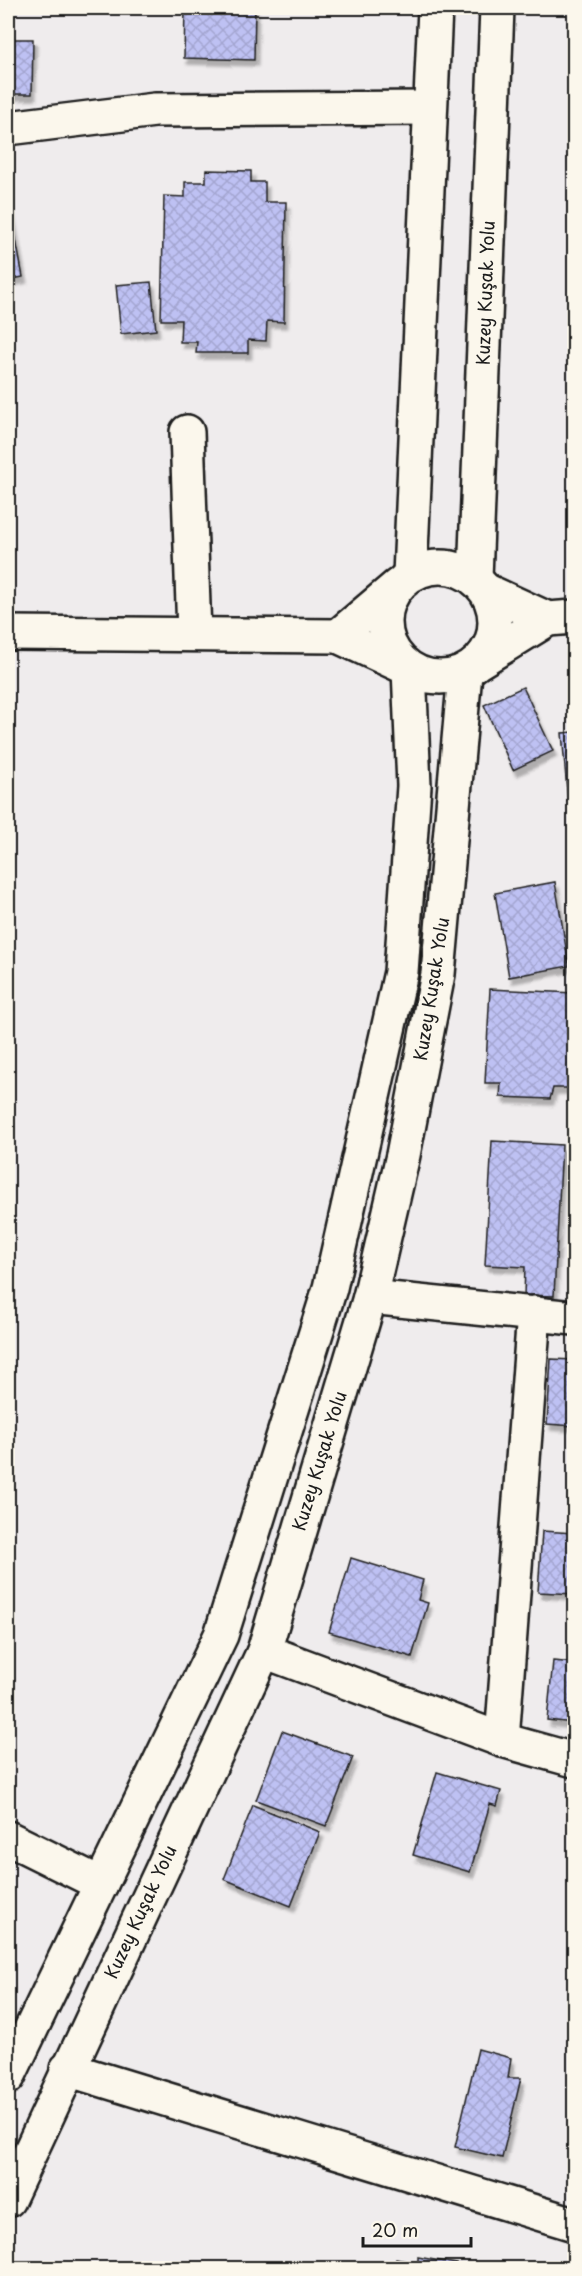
<svg xmlns="http://www.w3.org/2000/svg" width="582" height="2276" font-family="'Playpen Sans',sans-serif">
  <style>
    .building { fill: url(#building-cross-hatch); stroke: #1c1c1c; stroke-width: 1.5; filter: url(#shadow) }
    .lines { fill: none; stroke-linecap: round; stroke-linejoin: round }
    .minor-casing { stroke: #1c1c1c; stroke-width: 38 }
    .major-casing { stroke: #1c1c1c; stroke-width: 38 }
    .minor { stroke: #fbf7ec; stroke-width: 33 }
    .major { stroke: #fbf7ec; stroke-width: 33 }
    .labels { text-anchor: middle; stroke-width: 6; stroke-linejoin: round; paint-order: stroke }
    .street-label { font-size: 18px; fill: #1c1c1c; stroke: #fbf7ec }
  </style>
  <defs>
    <pattern id="building-cross-hatch" width="8" height="8" patternUnits="userSpaceOnUse" patternTransform="scale(1.5)"><rect width="8" height="8" fill="#bec1f3"/><path d="M0 0l8 8M0 8l8-8" fill="none" stroke="#a3a5d0"/></pattern>
    <filter id="shadow"><feDropShadow dx="3.5" dy="6" stdDeviation="1.5" flood-color="#0004"/></filter>
  </defs>
  <rect width="100%" height="100%" fill="#efeced"/>
  <filter id="ink" filterUnits="userSpaceOnUse"><feTurbulence type="fractalNoise" baseFrequency=".0167" numOctaves="2"/><feDisplacementMap in="SourceGraphic" scale="12" xChannelSelector="R" yChannelSelector="G"/><feConvolveMatrix kernelMatrix="1 2 1 2 8 2 1 2 1" color-interpolation-filters="sRGB"/></filter>
  <g filter="url(#ink)">
    <g class="building">
      <path d="M185,8h70l-1,52 -70,-2z"/>
      <path d="M8,39h25l-1,55h-24z"/>
      <path d="M206,170l45,1v11h14v20h21l-2,120 -17,-1 -1,20 -18,-1v13h-52l1,-11h-17l1,-22h-20l3,-124 21,1v-15h21z"/>
      <path d="M8,197l15,80 -15,3z"/>
      <path d="M151,282l5,48 -35,4 -5,-49z"/>
      <path d="M523,687l30,64 -40,19 -29,-65z"/>
      <path d="M574,732v69l-6,1 -6,-69z"/>
      <path d="M555,882l14,84 -60,11 -14,-84z"/>
      <path d="M490,989l84,4v95h-21l-3,11 -50,-2 1,-14h-16z"/>
      <path d="M492,1141l70,4 -8,151 -30,-1 1,-28 -40,-2z"/>
      <path d="M551,1359l23,1v66l-27,-2z"/>
      <path d="M542,1531l32,2v61l-36,-2z"/>
      <path d="M351,1558l72,22 -5,20 10,3 -16,54 -83,-25z"/>
      <path d="M553,1661l21,2v60l-27,-3z"/>
      <path d="M282,1731l71,26 -27,69 -70,-26z"/>
      <path d="M437,1772l64,19 -4,15 -7,-2 -20,68 -57,-17z"/>
      <path d="M253,1805l67,27 -29,74 -67,-27z"/>
      <path d="M478,2049l33,9 -3,20h13l-19,80 -47,-11z"/>
      <path d="M418,2257l61,11h-85l2,-9 22,4z"/>
    </g>
    <g class="lines">
      <g class="minor-casing">
        <g id="minor">
          <path d="M8,128l147,-18 275,-2"/>
          <path d="M187,432l7,202"/>
          <path d="M487,591l61,28"/>
          <path d="M8,633l330,3 71,33"/>
          <path d="M338,636l59,-50"/>
          <path d="M480,661l68,-42 26,-2"/>
          <path d="M370,1297l204,21"/>
          <path d="M264,1651l238,89 72,20"/>
          <path d="M502,1740l32,-427"/>
          <path d="M8,1838l93,46"/>
          <path d="M67,2069l507,155"/>
        </g>
      </g>
      <g class="major-casing">
        <g id="major">
          <circle cx="440" cy="622" r="55"/>
          <path d="M410,575l25,-567"/>
          <path d="M475,578l22,-570"/>
          <path d="M8,2077l213,-442 109,-347 71,-316 13,-186 -5,-117"/>
          <path d="M8,2200l256,-549 106,-354 33,-142 35,-181 27,-301"/>
        </g>
      </g>
      <use href="#minor" class="minor"/>
      <use href="#major" class="major"/>
    </g>
  </g>
  <g class="labels">
    <g class="street-label">
      <text transform="translate(486 293) rotate(-88)" y="6">Kuzey Kuşak Yolu</text>
      <text transform="translate(432 989) rotate(-81)" y="6">Kuzey Kuşak Yolu</text>
      <text transform="translate(320 1461) rotate(-73)" y="6">Kuzey Kuşak Yolu</text>
      <text transform="translate(141 1912) rotate(-65)" y="6">Kuzey Kuşak Yolu</text>
    </g>
  </g>
  <rect width="582" height="2276" fill="none" stroke="#fbf7ec" stroke-width="30"/>
  <rect x="15" y="15" width="552" height="2246" fill="none" stroke="#1c1c1c" stroke-width="2" filter="url(#ink)"/>
  <path d="M363 2237v9h108v-9" fill="none" stroke="#1c1c1c" stroke-width="3"/>
  <text x="372" y="2237" font-size="18" fill="#1c1c1c" stroke="#fbf7ec" stroke-width="4.5" paint-order="stroke">20 m</text>
</svg>
